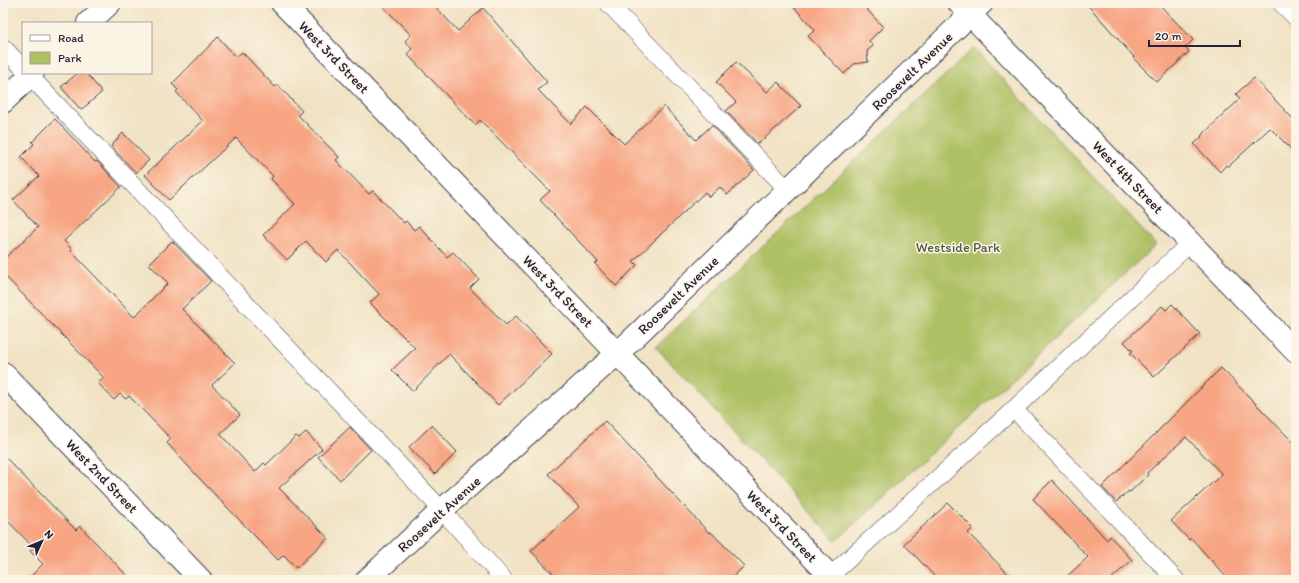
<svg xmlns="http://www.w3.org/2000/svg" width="1299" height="583" font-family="Itim,sans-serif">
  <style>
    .green { fill: #adc064; stroke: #687150 }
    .building { fill: #f7a583 }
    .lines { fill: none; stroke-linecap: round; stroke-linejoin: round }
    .service-casing { stroke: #413f4f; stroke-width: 18 }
    .minor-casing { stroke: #413f4f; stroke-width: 24 }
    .service { stroke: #fff; stroke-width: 17 }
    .minor { stroke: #fff; stroke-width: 22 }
    .labels { text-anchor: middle; stroke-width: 3; stroke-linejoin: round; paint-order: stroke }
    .street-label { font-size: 14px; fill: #22223b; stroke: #fcf5e5 }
    .park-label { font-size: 14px; fill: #535949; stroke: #fcf5e5 }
  </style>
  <rect width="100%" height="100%" fill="#fcf5e5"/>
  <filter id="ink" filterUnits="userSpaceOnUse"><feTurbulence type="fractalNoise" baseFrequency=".025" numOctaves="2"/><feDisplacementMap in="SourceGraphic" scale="8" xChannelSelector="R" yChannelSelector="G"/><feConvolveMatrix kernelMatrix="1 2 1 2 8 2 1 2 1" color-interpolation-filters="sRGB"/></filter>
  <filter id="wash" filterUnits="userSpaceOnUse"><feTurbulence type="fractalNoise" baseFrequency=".012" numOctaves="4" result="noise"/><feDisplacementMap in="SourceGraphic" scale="16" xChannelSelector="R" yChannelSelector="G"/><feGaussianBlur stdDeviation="0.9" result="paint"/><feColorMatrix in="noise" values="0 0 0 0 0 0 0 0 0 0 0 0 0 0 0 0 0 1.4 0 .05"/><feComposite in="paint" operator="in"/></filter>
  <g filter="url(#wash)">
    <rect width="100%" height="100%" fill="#f0e2c3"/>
    <path class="green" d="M974,48l182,197 -320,296 -180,-194z"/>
    <g id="blocks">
      <g class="building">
        <path d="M380,3h52l26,28 25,-23 64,74 -9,8 33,34 16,-17 37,37 40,-38 32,34 16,-15 42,45 -27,25 -7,-8 -11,10 -4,-5 -72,69 4,4 -21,21 -21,-22 3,-2 -58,-62 10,-9 -70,-71 -5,5 -68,-71 5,-5 -7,-8 6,-6z"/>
        <path d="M790,3h71l22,24 -14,14 4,5 -6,5 1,11 -14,2 -10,10 -36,-38 7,-6z"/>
        <path d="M1086,3h72l35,37 -8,8 4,4 -32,30 -24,-24 1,-1z"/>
        <path d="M218,37l18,20 6,-5 33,35 3,-2 24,26 -4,4 41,42 -3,3 33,34 4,-3 31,32 2,-2 8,9 5,-4 28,31 6,-5 26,27 -9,9 36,37 10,-9 36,38 -54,51 -49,-51 -36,37 -21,-21 23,-22 -45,-45 9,-9 -41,-44 -12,12 -20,-21 -19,19 -24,-25 32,-31 -24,-25 2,-3 -37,-38 -67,62 -24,-25 58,-54 -27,-29 2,-2 -6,-6z"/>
        <path d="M736,62l31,30 11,-10 23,24 -43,38 -32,-33 10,-9 -20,-20z"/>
        <path d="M78,73h8l16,19 -21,18 -20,-23z"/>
        <path d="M1254,78l42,44v32l-26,-26 -42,39 -2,-2 -6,7 -26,-28 8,-7 -1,-1 39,-37 -4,-5z"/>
        <path d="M55,119l40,43 2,-1 24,26 -57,54 8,9 -1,1 63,66 34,-34 -19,-19 23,-23 39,40 -29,28 53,54 -23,22 28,30 -20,19 35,38 9,-9 2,2 30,-29 3,2 7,-6 16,17 -43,39 49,50 -32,30 -12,-13 -6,5 -78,-81 -33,-36 4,-4 -42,-43 -3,3 -6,-5 -6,6 -16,-17 6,-5 -101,-104v-14l35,-33 -25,-27 26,-24 -18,-19 13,-13 -2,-2z"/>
        <path d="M123,133l26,27 -13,13 -25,-27z"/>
        <path d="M1172,304l28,30 -46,43 -24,-24 3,-2 -9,-9 38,-36 4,4z"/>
        <path d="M1221,368l69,71 6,8v133h-67l-38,-42 -2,2 -18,-19 51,-47 -36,-37 -39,36 1,2 -18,17 -1,-1 -13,11 -14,-15z"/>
        <path d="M605,421l104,112 2,-1 33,34 -14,14h-171l-28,-29 48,-44 -31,-33z"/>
        <path d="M432,425l25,27 -22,22 -26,-27z"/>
        <path d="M350,427l21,23 -31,30 -22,-23z"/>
        <path d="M3,455l73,75 4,-4 51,54h-104l16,-16 -13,-13 4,-3 -31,-32z"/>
        <path d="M1052,480l55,60 3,-4 22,24 -22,20h-47l25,-23 -55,-58z"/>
        <path d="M948,503l25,25 -5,5 46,47h-76l-34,-36z"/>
      </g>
    </g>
  </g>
  <g filter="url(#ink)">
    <use href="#blocks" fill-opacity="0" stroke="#413f4f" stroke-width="1"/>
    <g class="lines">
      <g class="service-casing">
        <g id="service">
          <path d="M608,3l180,187"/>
          <path d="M1281,3l15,15"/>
          <path d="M3,47l20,21"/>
          <path d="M27,73l415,437 62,70"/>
          <path d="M1014,409l162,171"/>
          <path d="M830,576l184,-167 176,-166"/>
        </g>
      </g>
      <g class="minor-casing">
        <g id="minor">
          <path d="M282,3l552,577"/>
          <path d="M959,3l337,349"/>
          <path d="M88,23l22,-20"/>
          <path d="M3,102l30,-29"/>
          <path d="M3,373l198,207"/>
          <path d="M367,580l75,-70 176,-157 364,-350"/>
        </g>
      </g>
      <use href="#service" class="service"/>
      <use href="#minor" class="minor"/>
    </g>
  </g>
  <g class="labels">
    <g class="street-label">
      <text transform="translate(334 57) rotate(46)" y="5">West 3rd Street</text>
      <text transform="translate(912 71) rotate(-44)" y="5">Roosevelt Avenue</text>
      <text transform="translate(1128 177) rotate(46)" y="5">West 4th Street</text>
      <text transform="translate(558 291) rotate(46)" y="5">West 3rd Street</text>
      <text transform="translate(678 295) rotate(-44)" y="5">Roosevelt Avenue</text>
      <text transform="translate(102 476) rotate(46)" y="5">West 2nd Street</text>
      <text transform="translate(439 514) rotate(-42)" y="5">Roosevelt Avenue</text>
      <text transform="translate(782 526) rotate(46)" y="5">West 3rd Street</text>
    </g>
    <g class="park-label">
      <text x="958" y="252">Westside Park</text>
    </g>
  </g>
  <rect width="1299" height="583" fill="none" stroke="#fcf5e5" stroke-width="16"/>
  <rect x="22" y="22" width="130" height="52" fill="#fcf5e5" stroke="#a5a1a1"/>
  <rect x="30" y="35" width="20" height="6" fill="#ffffff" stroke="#a5a1a1"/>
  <text x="58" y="42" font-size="12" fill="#22223b">Road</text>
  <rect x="30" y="52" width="20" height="12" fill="#adc064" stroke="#a5a1a1"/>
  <text x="58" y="62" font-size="12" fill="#22223b">Park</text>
  <g transform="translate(42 541) rotate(46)" stroke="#fcf5e5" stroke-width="3" paint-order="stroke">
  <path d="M0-3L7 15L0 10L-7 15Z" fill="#22223b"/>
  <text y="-6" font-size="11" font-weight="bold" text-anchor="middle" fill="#22223b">N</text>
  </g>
  <path d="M1149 40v6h91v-6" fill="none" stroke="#22223b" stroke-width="2"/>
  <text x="1155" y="40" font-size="12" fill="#22223b" stroke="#fcf5e5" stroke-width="3" paint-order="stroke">20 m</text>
</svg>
